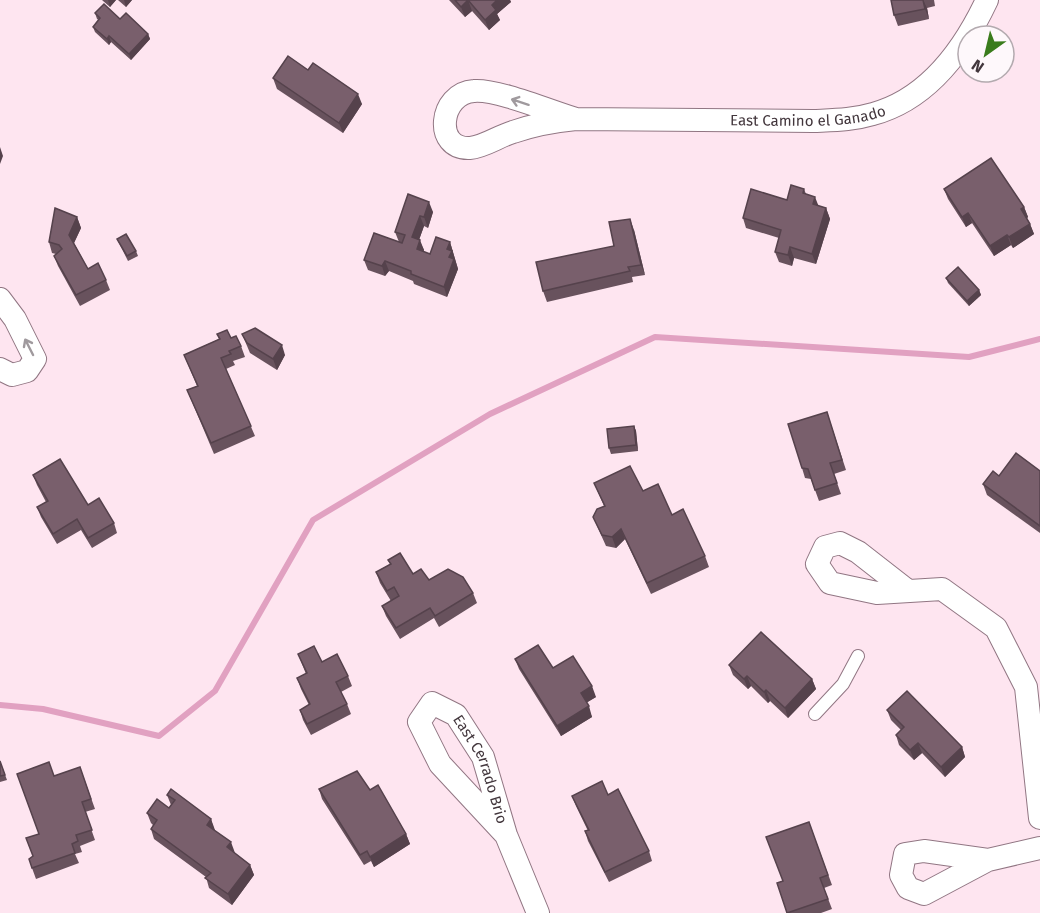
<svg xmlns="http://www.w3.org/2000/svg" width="1040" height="913" font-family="'Fira Sans',sans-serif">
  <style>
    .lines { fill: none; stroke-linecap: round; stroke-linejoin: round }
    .stream { stroke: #e1a1c1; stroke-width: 6 }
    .service-casing { stroke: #917683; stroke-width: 14 }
    .minor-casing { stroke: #917683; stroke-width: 24 }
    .service { stroke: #fff; stroke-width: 12 }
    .minor { stroke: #fff; stroke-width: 22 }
    .wall { fill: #68525d }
    .shaded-wall { fill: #55424c }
    .building { fill: #795f6c; stroke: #55424c; stroke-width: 1.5 }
    .oneway { stroke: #a09a9e }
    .labels { text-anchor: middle; stroke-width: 6; stroke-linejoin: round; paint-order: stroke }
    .street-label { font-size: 15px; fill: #42363c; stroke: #fef8fb }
  </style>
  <rect width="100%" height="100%" fill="#fee5f0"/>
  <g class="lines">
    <path class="stream" d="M0,705l43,4 116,27 56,-45 98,-171 177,-106 165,-77 314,20 71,-18"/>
    <g class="service-casing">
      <path id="service" d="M815,714l28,-30 15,-28"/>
    </g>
    <g class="minor-casing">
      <g id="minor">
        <path id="s1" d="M576,119c-24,-7 -79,-30 -102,-28 -35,2 -41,59 -4,57 14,-1 29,-12 43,-16 20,-7 42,-11 63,-13l237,2c21,-1 40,-1 60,-7 55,-15 91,-65 114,-114"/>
        <path d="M0,299l15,20 20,40 -8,12 -15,4 -12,-6"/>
        <path d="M908,591l-50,-39 -18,-9 -15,4 -8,17 13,19 47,10 65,-4 54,39 30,59 14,131"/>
        <path id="s2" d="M506,835l-66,-71 -21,-42 13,-19 24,12 27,42 23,78 32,78"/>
        <path d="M988,860l-64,-9 -19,3 -4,21 7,13 16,6 64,-34 52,-12"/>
      </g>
    </g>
    <use href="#service" class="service"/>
    <use href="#minor" class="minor"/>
  </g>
  <g class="wall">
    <path d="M102,0h14l-6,7z"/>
    <path d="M118,0h14l-6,7z"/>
    <path d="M449,0h61l1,2 -14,12 3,6 -11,10 -17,-19 -7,6z"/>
    <path d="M891,0h43l1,6 -8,2 2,11 -31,7 -4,-11z"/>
    <path d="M95,13l25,6 28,15 2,5 -19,21 -20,-18 -2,3 -14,-13 -2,-5 6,-7 -2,-1z"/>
    <path d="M308,70l54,34 -19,29 -66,-44 -4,-11z"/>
    <path d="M804,189l2,5 13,12 7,2 4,11 -14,45 -22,-6 -2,8 -13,-4 -4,-10 4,-14 -33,-10 -3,-10 44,-18z"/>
    <path d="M944,189l80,18 4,10 -1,1 3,6 4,10 -21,14 -2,-3 -17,11 -22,-33 -6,4 -18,-28z"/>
    <path d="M408,194l25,18 -5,16 -4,-2 -5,14 5,10 -1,2 7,2 20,-12 8,27 -11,28 -33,-13 -1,-3 -24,-10 -4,5 -17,-6 -4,-10 35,-18 -4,-10z"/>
    <path d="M77,217l4,11 -7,15 14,26 18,11 4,10 -30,16 -22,-40 -4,-10 2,-2 -4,-1 -3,-11z"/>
    <path d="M634,230l11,45 -13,2 1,5 -86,20 -4,-11 71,-45z"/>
    <path d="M117,239l19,12 2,5 -10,5z"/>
    <path d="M946,278l33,12 2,5 -12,11 -21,-23z"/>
    <path d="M217,334l14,4 10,8 4,11 -12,4 2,4 -9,4 29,67 -41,18 -27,-64 10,-4 -13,-31 35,-16z"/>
    <path d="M242,334l43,21 -8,15 -27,-17z"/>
    <path d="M827,412l19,58 -12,4 7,20 -22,7 -8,-22 -6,-1 -3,-10z"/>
    <path d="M634,426l2,5 2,20 -27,3 -2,-6z"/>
    <path d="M1040,471v62l-53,-38 -4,-11 16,-8z"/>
    <path d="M33,475l55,30 26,18 3,10 -25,15 -11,-18 -24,14 -16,-27 -4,-10 9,-5 -9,-17z"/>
    <path d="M594,483l49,8 29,24 33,41 4,11 -58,27 -26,-55 -9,9 -10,-2 -13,-29 11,-11z"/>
    <path d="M388,560l25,14 16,6 44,13 4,10 -38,24 -5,-9 -34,21 -14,-23 -4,-10 9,-5 -11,-18 -4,-11 14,-8z"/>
    <path d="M298,654l24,8 26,14 4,10 -11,6 6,12 4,10 -40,21 -8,-15 -3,-10 9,-5 -8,-16 -4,-11 9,-4z"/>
    <path d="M515,659l81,38 -10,6 6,14 -31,19 -42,-67z"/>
    <path d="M729,665l83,14 4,10 -28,29 -18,-17 -2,2 -17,-17 -3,3 -15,-14z"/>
    <path d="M887,710l75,37 3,10 -20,20 -23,-24 -8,7 -15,-15 -3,-10 5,-5 -10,-10z"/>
    <path d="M0,761l7,19 -7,2z"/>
    <path d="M80,767l15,42 -10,3 10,28 -15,6 2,6 -7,2 4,9 -43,16 -4,-11 1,-12 21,-80z"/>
    <path d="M319,789l51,1 36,44 4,10 -36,23 -3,-6 -7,4 -42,-66z"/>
    <path d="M167,795l44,24 3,11 21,23 15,12 4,10 -22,30 -23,-17 -3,-11 -52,-38 -3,-10 2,-4 -2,-2 -4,-10 22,-5 2,-3z"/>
    <path d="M608,795l41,56 3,10 -43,21 -21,-41 -3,-10h3l-12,-25 -4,-10z"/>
    <path d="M809,822l23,63 -8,3 8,21 -11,4h-34l-4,-32z"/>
  </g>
  <g class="shaded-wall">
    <path d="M108,0h8l-6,7z"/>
    <path d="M124,0h8l-6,7z"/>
    <path d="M468,0l4,11 -7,6 -4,-10z"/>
    <path d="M497,0h13l1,2 -14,12 3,6 -11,10 -4,-10 7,-15z"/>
    <path d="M923,0l4,8 2,11 -4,-10z"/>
    <path d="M148,34l2,5 -19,21 -2,-6z"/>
    <path d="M109,36l2,6 -2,3 -2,-6z"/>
    <path d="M358,94l4,10 -19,29 -4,-10z"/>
    <path d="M0,147l3,9 -3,8z"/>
    <path d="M815,197l4,10 -6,-3z"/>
    <path d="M429,202l4,10 -5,16 -4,-11z"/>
    <path d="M1024,207l4,10 -3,3 -4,-11z"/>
    <path d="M826,208l4,11 -14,45 -4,-10z"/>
    <path d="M968,213l4,10 -6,4 -4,-10z"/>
    <path d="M420,216l4,10 -8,22 -4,-11z"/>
    <path d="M77,217l4,11 -8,17 -4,-10z"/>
    <path d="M630,219l4,11 11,45 -4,-10z"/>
    <path d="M1030,224l4,10 -21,14 -4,-11z"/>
    <path d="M1007,235l4,10 -17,11 -4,-10z"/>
    <path d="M420,240l4,10 -4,10 -3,-11z"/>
    <path d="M450,242l8,27 -11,28 -3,-10 3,-38z"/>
    <path d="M790,247l4,11 -2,8 -4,-11z"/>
    <path d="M385,261l4,10 -4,5 -3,-10z"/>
    <path d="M979,290l2,5 -12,11 -2,-5z"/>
    <path d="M282,345l3,10 -8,15 -4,-11z"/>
    <path d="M634,426l2,5 2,20 -2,-6z"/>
    <path d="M621,529l4,10 -9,9 -4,-11z"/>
    <path d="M747,676l4,10 -3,3 -4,-10z"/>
    <path d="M812,679l4,10 -28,29 -3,-10z"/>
    <path d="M592,686l4,11 -12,7 -3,-11z"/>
    <path d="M766,690l4,11 -2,2 -4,-11z"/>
    <path d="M589,706l3,11 -31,19 -4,-10z"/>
    <path d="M918,743l4,10 -8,7 -4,-10z"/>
    <path d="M962,747l3,10 -20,20 -4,-10z"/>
    <path d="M211,819l4,11 -4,5 -4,-10z"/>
    <path d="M406,834l4,10 -36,23 -4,-10z"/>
    <path d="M231,842l4,11 -8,-6z"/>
    <path d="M250,865l4,10 -22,30 -4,-11z"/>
  </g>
  <g class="building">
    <path d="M455,0h42l-5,5 4,5 -11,10 -17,-20 -7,7z"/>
    <path d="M891,0h32l2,9 -31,6z"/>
    <path d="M104,4l16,15 6,-6 22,21 -19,20 -20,-18 -2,3 -14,-12 7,-9 -5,-5z"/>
    <path d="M288,56l20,14 5,-7 45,31 -19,29 -66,-45z"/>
    <path d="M991,158l33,49 -3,2 9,15 -21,13 -2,-2 -17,11 -22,-33 -6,4 -18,-28z"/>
    <path d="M791,185l13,4 -1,4 12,4 -2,7 13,4 -14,46 -22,-7 -2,8 -13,-3 6,-22 -38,-12 8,-29 36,11z"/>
    <path d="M408,194l21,8 -5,15 -4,-1 -8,21 8,3 -3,9 13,5 6,-17 14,5 -3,7 5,2 -3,6 5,2 -10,28 -33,-13v-3l-26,-10 -3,5 -18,-6 10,-27 28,10 3,-8 -10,-3z"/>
    <path d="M55,208l22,9 -8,18 19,34 10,-6 8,17 -30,15 -22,-39 8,-7 -3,-4 -10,-3z"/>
    <path d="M630,219l11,46 -13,2 2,4 -87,20 -7,-29 78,-16 -5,-24z"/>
    <path d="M126,234l10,17 -9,5 -10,-17z"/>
    <path d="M958,267l21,23 -12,11 -21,-23z"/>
    <path d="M255,328l27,17 -9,14 -26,-16 -5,-9z"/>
    <path d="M227,330l4,8 5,-2 5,10 -12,5 2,3 -10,4 30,68 -40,17 -24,-53 11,-4 -14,-31 36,-16 -3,-5z"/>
    <path d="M827,412l15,48 -12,3 7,20 -22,7 -7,-21 -6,-1 -14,-44z"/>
    <path d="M634,426l2,19 -27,3 -2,-19z"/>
    <path d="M1016,453l24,18v55l-57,-42 10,-13 6,5z"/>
    <path d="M60,459l28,46 11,-7 15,25 -26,15 -11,-19 -24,15 -16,-27 11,-6 -15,-26z"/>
    <path d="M630,466l13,25 15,-7 14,31 11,-6 22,47 -58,27 -26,-54 -9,8 -10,-2 -9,-18 4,-8 8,-3 -11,-23z"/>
    <path d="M400,553l13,21 8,-5 8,11 19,-11 15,8 10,16 -38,23 -5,-8 -34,20 -14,-22 17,-10 -5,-9 -7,4 -11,-19 15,-8 -3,-4z"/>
    <path d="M761,632l51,47 -27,29 -19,-18 -2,2 -17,-16 -3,3 -15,-14z"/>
    <path d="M538,645l15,23 20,-12 19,30 -11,7 8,13 -32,20 -42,-67z"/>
    <path d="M314,646l8,16 15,-8 11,22 -12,6 11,22 -40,20 -7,-14 10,-6 -13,-26 10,-5 -9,-19z"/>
    <path d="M907,691l55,56 -21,20 -23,-24 -8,7 -14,-15 8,-8 -17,-17z"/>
    <path d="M0,761l5,14 -5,1z"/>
    <path d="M49,762l5,14 26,-9 11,32 -9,3 10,28 -16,5 2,6 -6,3 3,9 -43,15 -3,-9 4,-3 -7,-18 13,-4 -22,-60z"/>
    <path d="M357,771l13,19 8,-5 28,49 -36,23 -3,-6 -7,4 -41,-66z"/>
    <path d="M602,781l6,14 10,-6 31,62 -44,21 -20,-41 4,-1 -17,-34z"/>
    <path d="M171,789l40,30 -4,6 24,17 -4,5 23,18 -22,29 -23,-16 6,-5 -60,-44 6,-9 -10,-7 10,-14 12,9 6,-8 -8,-5z"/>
    <path d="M809,822l19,53 -8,3 8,21 -41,14 -10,-30 6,-2 -17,-44z"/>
  </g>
  <defs><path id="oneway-shaft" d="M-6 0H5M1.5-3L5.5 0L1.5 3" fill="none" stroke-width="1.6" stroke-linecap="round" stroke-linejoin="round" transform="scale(1.5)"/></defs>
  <g class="oneway">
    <use href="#oneway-shaft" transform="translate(520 102) rotate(-162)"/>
    <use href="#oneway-shaft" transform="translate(29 347) rotate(-117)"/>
  </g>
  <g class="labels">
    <g class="street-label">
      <text dy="5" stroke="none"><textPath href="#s1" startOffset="537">East Camino el Ganado</textPath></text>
      <text dy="5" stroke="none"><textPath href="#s2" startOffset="254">East Cerrado Brio</textPath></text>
    </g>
  </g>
  <g transform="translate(986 54) rotate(214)"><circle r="28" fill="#fef8fb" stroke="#b3aaaf" stroke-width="1.5"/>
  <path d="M0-4.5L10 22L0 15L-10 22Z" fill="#3a7c1c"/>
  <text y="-9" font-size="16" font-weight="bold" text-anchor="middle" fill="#42363c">N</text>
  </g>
</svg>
